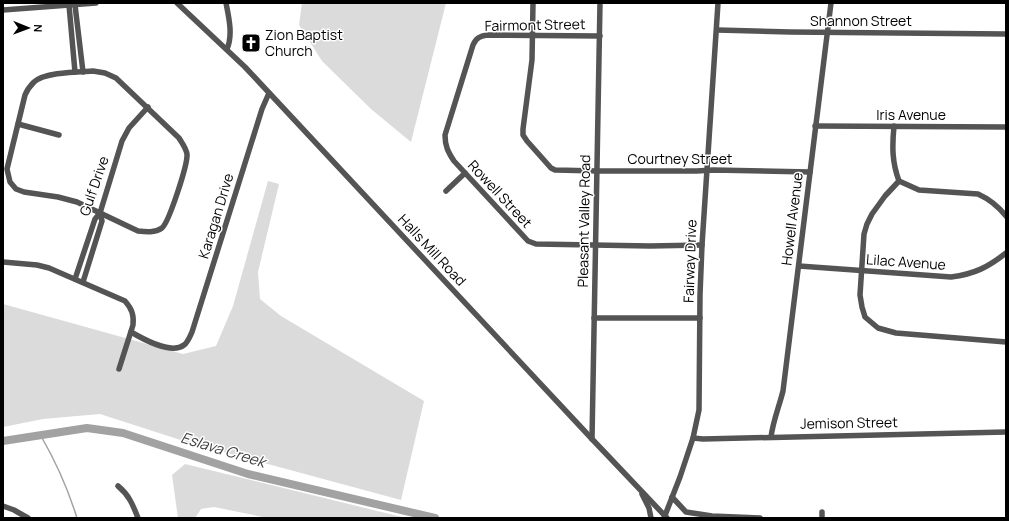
<svg xmlns="http://www.w3.org/2000/svg" width="1009" height="521" font-family="Manrope,sans-serif">
  <style>
    .green { fill: #dbdbdb }
    .lines { fill: none; stroke-linecap: round; stroke-linejoin: round }
    .stream { stroke: #a2a2a2; stroke-width: 1.5 }
    .river { stroke: #a2a2a2; stroke-width: 8 }
    .minor { stroke: #545454; stroke-width: 5.5 }
    .labels { text-anchor: middle; stroke-width: 3; stroke-linejoin: round; paint-order: stroke }
    .street-label { font-size: 14px; fill: #000; stroke: #fff }
    .poi-label { font-size: 14px; fill: #000; stroke: #fff; text-anchor: start }
    .water-label { font-size: 15px; font-style: italic; fill: #434343; stroke: #fff }
  </style>
  <rect width="100%" height="100%" fill="#fff"/>
  <g class="green">
    <path d="M302,3h144l-35,139 -40,-33 -49,-48 -23,-36z"/>
    <path d="M268,181l11,3 -21,88 2,27 21,17 143,85 -23,99 -211,-57 -90,-29 -57,5 -40,8v-123l180,50 33,-8 17,-40z"/>
    <path d="M185,464l221,54h-138l-54,-11 -13,2 -6,9h-17l-6,-43z"/>
  </g>
  <g class="lines">
    <path class="stream" d="M41,436c15,26 27,53 36,82"/>
    <path class="river" d="M3,441l84,-13 36,5 125,41 187,44"/>
    <g class="minor">
      <path d="M177,3l68,64 347,372 75,79"/>
      <path d="M226,3c3,15 7,32 1,46"/>
      <path d="M533,3l-1,57 -9,69v6l4,6 24,27 4,2 42,1h100l16,-1 97,2"/>
      <path d="M69,5l6,67"/>
      <path d="M75,5l8,67"/>
      <path d="M3,10l93,-7"/>
      <path d="M717,30l73,2 216,2"/>
      <path d="M600,36l-113,-1c-7,1 -11,3 -14,10l-28,90c0,11 3,17 9,26l74,80 8,3 114,2 52,-1"/>
      <path d="M93,71l12,2 11,5 63,60c3,5 7,10 8,16 1,10 -18,68 -25,74 -7,5 -16,4 -24,3l-61,-29 -19,-5 -34,-5 -8,-3 -6,-7 -3,-13 18,-74c2,-5 5,-9 9,-13 11,-10 43,-10 59,-11z"/>
      <path d="M18,124l41,11"/>
      <path d="M815,126l191,1"/>
      <path d="M894,126c-2,21 -2,36 5,55l-14,15 -13,18 -5,10 -3,10 -4,61 2,12 3,10 13,11 18,5 110,9"/>
      <path d="M899,181l20,9 59,4c11,5 20,12 28,22"/>
      <path d="M446,191l19,-18"/>
      <path d="M3,262l34,3 12,3 76,33c7,8 9,14 8,24l-14,44"/>
      <path d="M799,266l152,11c24,-3 37,-10 55,-24"/>
      <path d="M75,279l20,-60 5,-6 22,-72 7,-13 19,-21"/>
      <path d="M83,282l19,-61 -2,-8"/>
      <path d="M594,318h106"/>
      <path d="M131,332c12,7 40,23 53,13 4,-3 6,-9 8,-13l70,-223 7,-16"/>
      <path d="M771,437c2,-16 8,-30 12,-46l48,-388"/>
      <path d="M693,438l10,1 303,-7"/>
      <path d="M592,439l8,-436"/>
      <path d="M118,486c11,9 15,19 20,32"/>
      <path d="M642,494l7,14 2,10"/>
      <path d="M672,497l14,15 26,4 48,2"/>
      <path d="M3,506l11,4 14,8"/>
      <path d="M664,518l16,-41 13,-39 6,-28 1,-115 2,-50 16,-242"/>
      <path d="M822,518v-6"/>
    </g>
  </g>
  <defs>
    <g id="church-square" transform="scale(1)"><rect x="-9" y="-9" width="18" height="18" rx="4" fill="#000" stroke="#fff"/><path d="M-1.2-6h2.4v3.5h3.3v2.4h-3.3V6h-2.4V-.1h-3.3v-2.4h3.3Z" fill="#fff"/></g>
  </defs>
  <g fill-rule="evenodd">
    <use href="#church-square" x="251" y="43"/>
  </g>
  <g class="labels">
    <g class="street-label">
      <text x="861" y="26">Shannon Street</text>
      <text transform="translate(535 25) rotate(-1)" y="5">Fairmont Street</text>
      <text x="911" y="120">Iris Avenue</text>
      <text x="680" y="164">Courtney Street</text>
      <text transform="translate(94 186) rotate(-71)" y="5">Gulf Drive</text>
      <text transform="translate(500 194) rotate(47)" y="5">Rowell Street</text>
      <text transform="translate(216 216) rotate(-73)" y="5">Karagan Drive</text>
      <text transform="translate(792 219) rotate(-83)" y="5">Howell Avenue</text>
      <text transform="translate(584 221) rotate(-89)" y="5">Pleasant Valley Road</text>
      <text transform="translate(432 250) rotate(47)" y="5">Halls Mill Road</text>
      <text transform="translate(690 261) rotate(-88)" y="5">Fairway Drive</text>
      <text transform="translate(906 262) rotate(4)" y="5">Lilac Avenue</text>
      <text transform="translate(849 423) rotate(-1)" y="5">Jemison Street</text>
    </g>
    <g class="poi-label">
      <text x="265" y="40">Zion Baptist<tspan x="265" dy="16">Church</tspan></text>
    </g>
    <g class="water-label">
      <text transform="translate(223 450) rotate(17)" y="5">Eslava Creek</text>
    </g>
  </g>
  <rect width="1009" height="521" fill="none" stroke="#000000" stroke-width="8"/>
  <g transform="translate(28 28) rotate(91)" stroke="#ffffff" stroke-width="3" paint-order="stroke">
  <path d="M0-3L7 15L0 10L-7 15Z" fill="#000000"/>
  <text y="-6" font-size="11" font-weight="bold" text-anchor="middle" fill="#000000">N</text>
  </g>
</svg>
